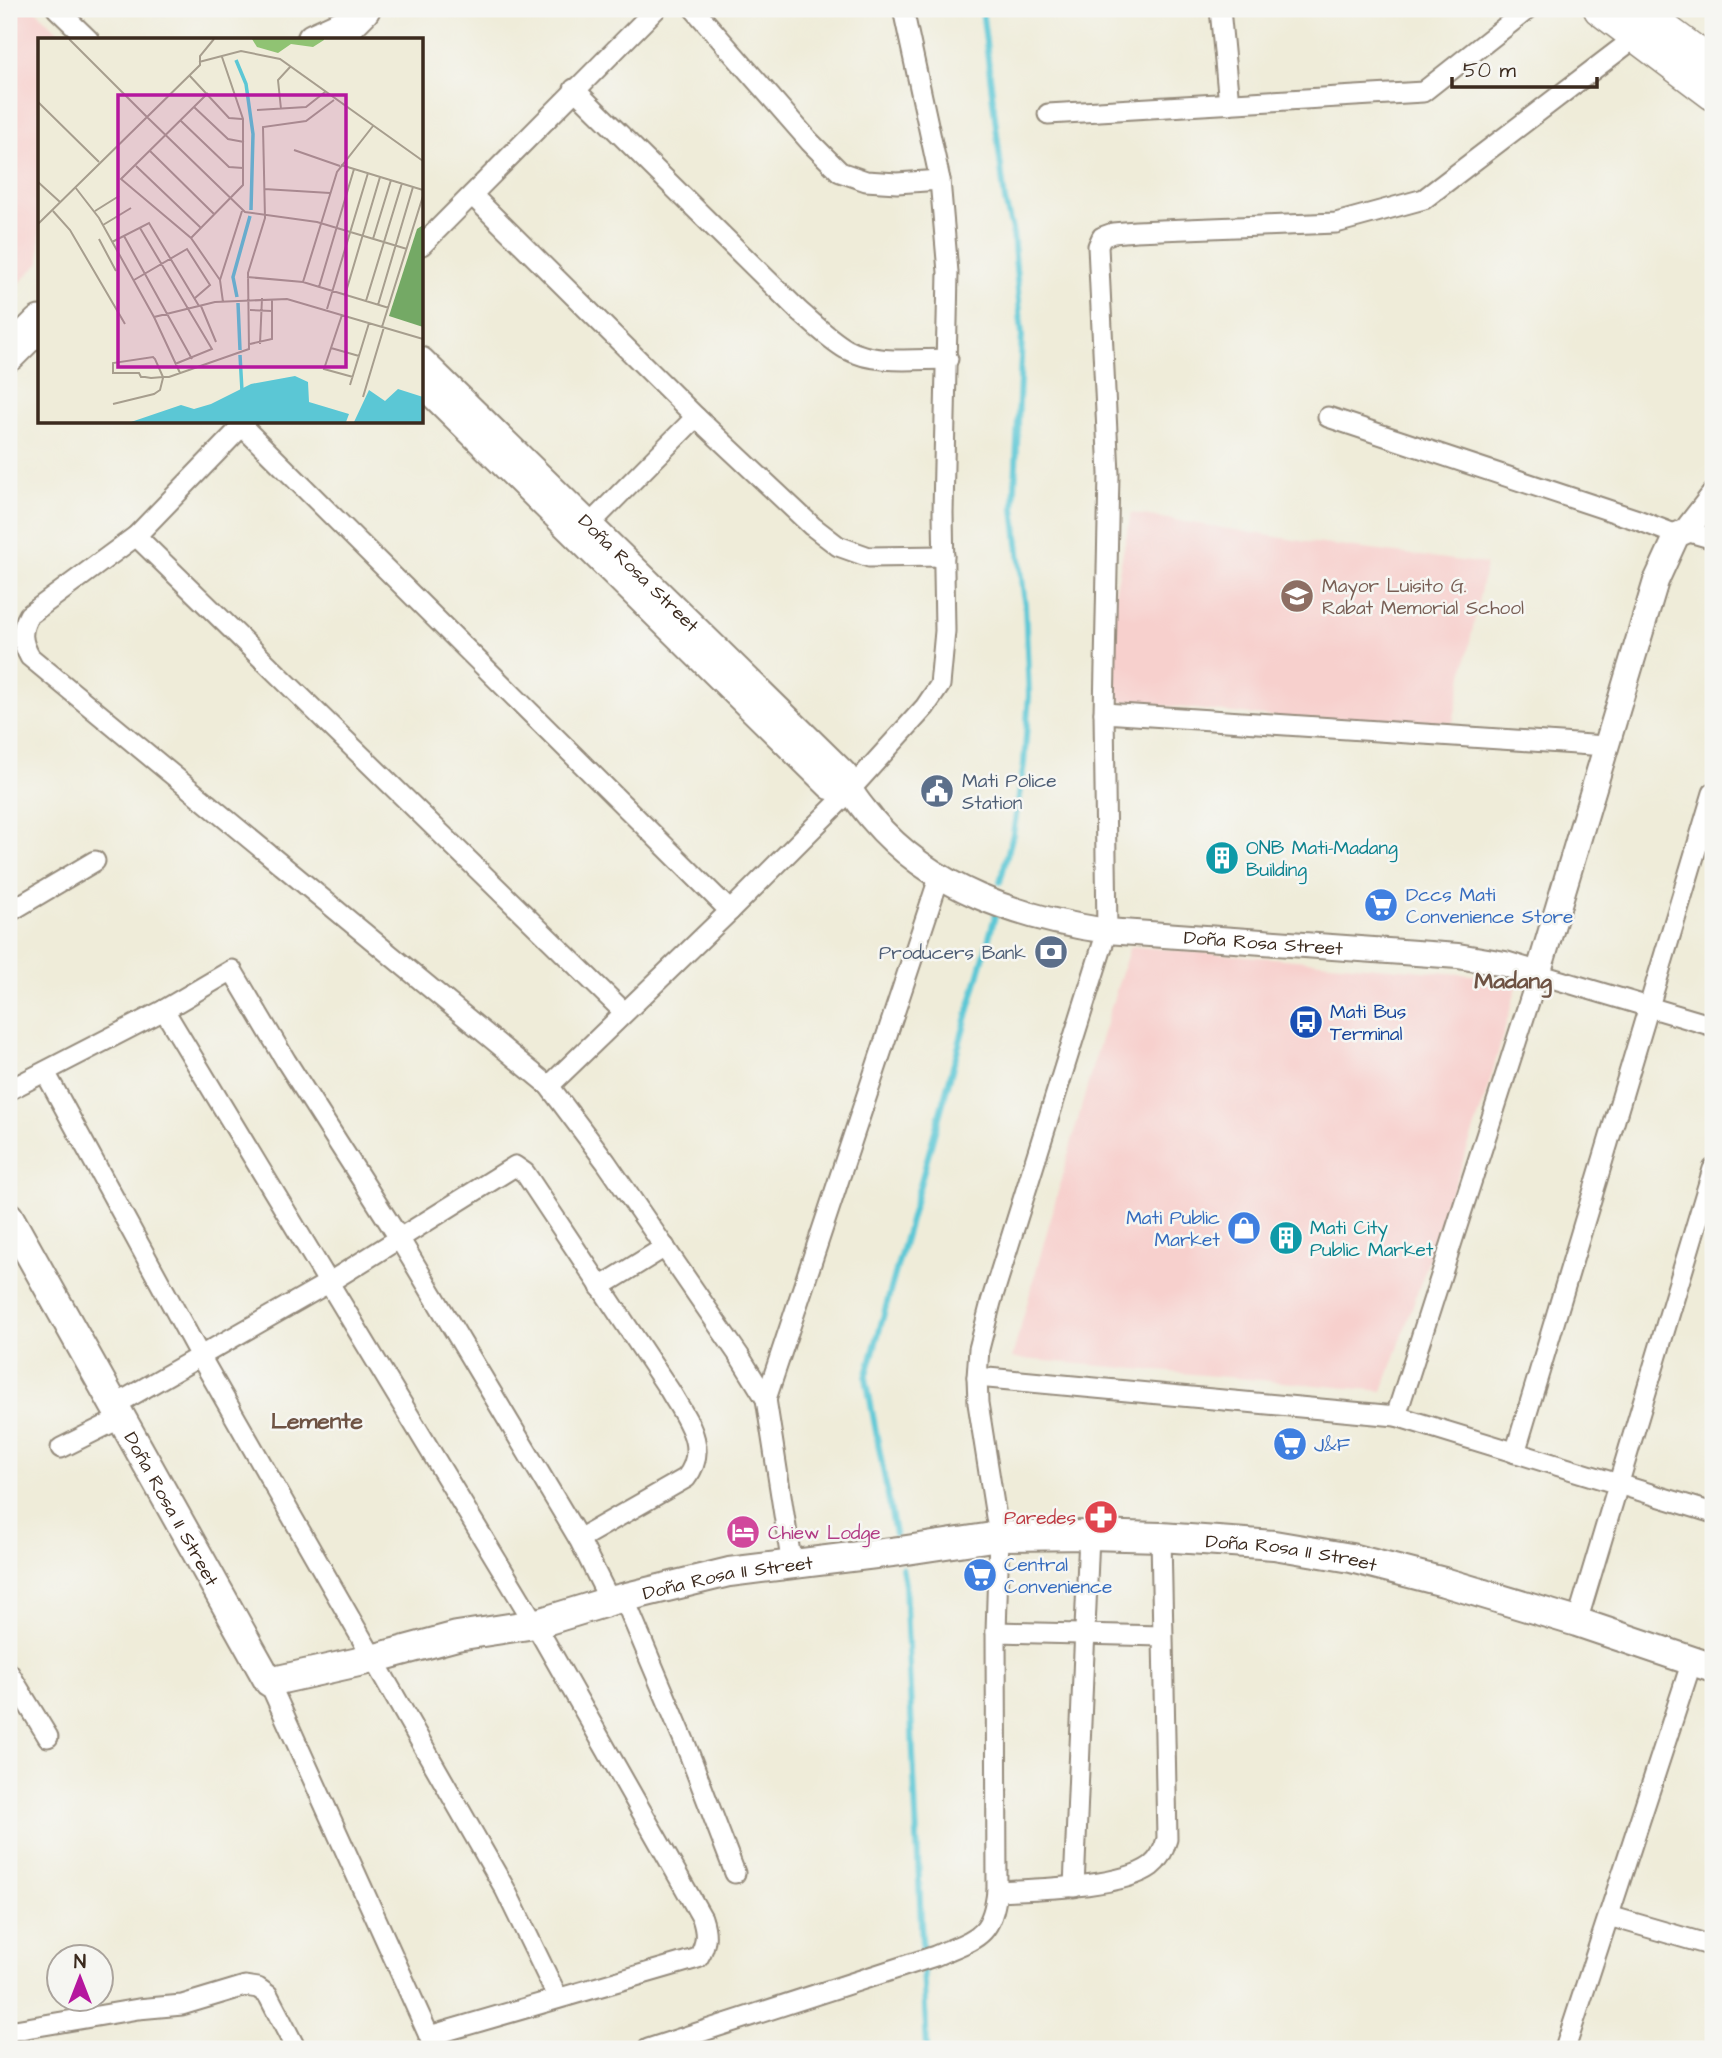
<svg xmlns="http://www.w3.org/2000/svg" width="1722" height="2058" font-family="'Architects Daughter',sans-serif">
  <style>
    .built { fill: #f7d0cd }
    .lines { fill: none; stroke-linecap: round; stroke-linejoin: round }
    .stream { stroke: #5bc7d5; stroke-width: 6 }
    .minor-casing { stroke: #958b7c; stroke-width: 23 }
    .tertiary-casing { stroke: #958b7c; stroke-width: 28 }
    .secondary-casing { stroke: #958b7c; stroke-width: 32 }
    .primary-casing { stroke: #958b7c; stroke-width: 35 }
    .trunk-casing { stroke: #958b7c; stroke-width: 37 }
    .minor { stroke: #fff; stroke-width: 19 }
    .tertiary { stroke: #fff; stroke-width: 24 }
    .secondary { stroke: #fff; stroke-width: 28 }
    .primary { stroke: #fff; stroke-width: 32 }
    .trunk { stroke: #fff; stroke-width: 33 }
    .labels { text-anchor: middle; stroke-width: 5; stroke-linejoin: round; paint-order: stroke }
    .street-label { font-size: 19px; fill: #3b2a1e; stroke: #f6f6f2 }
    .education-label { font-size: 19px; fill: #785e54; stroke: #f6f6f2; text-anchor: start }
    .service-label { font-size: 19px; fill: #4e5e75; stroke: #f6f6f2; text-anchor: start }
    .culture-label { font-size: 19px; fill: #0d838f; stroke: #f6f6f2; text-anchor: start }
    .shop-label { font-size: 19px; fill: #366cbe; stroke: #f6f6f2; text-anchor: start }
    .transit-label { font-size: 19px; fill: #164399; stroke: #f6f6f2; text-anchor: start }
    .health-label { font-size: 19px; fill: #be3a42; stroke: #f6f6f2; text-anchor: end }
    .hotel-label { font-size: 19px; fill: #b23c85; stroke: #f6f6f2; text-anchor: start }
    .quarter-label { font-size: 23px; font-weight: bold; fill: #6e5344; stroke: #f6f6f2 }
    .inset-river { fill: none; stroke: #5bc7d5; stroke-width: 3.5 }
    .inset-road { fill: none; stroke: #a79e8e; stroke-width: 2 }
    .view { fill: #b5179e; fill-opacity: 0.15; stroke: #b5179e; stroke-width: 3.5 }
    .inset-edge { fill: none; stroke: #3b2a1e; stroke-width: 3.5 }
  </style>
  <rect width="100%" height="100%" fill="#f6f6f2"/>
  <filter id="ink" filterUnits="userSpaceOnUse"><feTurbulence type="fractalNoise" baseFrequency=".0143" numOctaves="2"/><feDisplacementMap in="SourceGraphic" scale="14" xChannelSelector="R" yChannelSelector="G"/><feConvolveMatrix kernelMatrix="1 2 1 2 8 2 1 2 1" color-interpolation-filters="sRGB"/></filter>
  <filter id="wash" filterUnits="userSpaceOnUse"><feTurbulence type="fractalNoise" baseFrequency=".00686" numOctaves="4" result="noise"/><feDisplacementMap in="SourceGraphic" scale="28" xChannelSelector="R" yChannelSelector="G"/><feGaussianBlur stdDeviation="1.57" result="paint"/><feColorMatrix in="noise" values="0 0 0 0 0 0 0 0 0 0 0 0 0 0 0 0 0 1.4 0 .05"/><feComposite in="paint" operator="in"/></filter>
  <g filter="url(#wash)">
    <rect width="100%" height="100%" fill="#efecd9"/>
    <g class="built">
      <path d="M9,9h26l32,31h-27v222l-31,32z"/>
      <path d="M1131,513l176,29 179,22 -33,159 -171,-5 -174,-18v-73z"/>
      <path d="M1130,946l389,33 -34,119 -102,293 -371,-33 81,-293z"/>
    </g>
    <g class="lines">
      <g class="stream">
        <path d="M982,9l23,192 8,33 9,101 -8,173 11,97 4,90 -5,69 -11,70 -13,48"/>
        <path d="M895,1534l-29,-156 129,-462"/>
        <path d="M902,1568l3,16 22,465"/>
      </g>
    </g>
  </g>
  <g filter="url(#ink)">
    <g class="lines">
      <g class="minor-casing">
        <g id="minor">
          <path d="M57,9l32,31"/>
          <path d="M694,9l116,133 30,30 26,9 31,2 43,-3"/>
          <path d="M1220,9l9,95"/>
          <path d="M574,89l225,222c15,13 30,28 47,38 29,16 70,10 102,10"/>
          <path d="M1048,114l375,-22 105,-83"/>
          <path d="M472,195l224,222 116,109 26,20 31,11 75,-1"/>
          <path d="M422,245l234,-236"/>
          <path d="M1328,417l310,103 39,15"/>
          <path d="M246,422l-110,114 -107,79c-9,16 -8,26 1,42l519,429 57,76 134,195 26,42 26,167"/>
          <path d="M242,426l488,485"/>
          <path d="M1686,531l27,8"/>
          <path d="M581,533l115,-116"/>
          <path d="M136,536l488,476"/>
          <path d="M1104,713l502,33"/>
          <path d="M9,912l86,-51"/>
          <path d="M164,1010l371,614 167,294c5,15 5,26 -4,40l-269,78"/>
          <path d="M45,1072l155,284 305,533 53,109"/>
          <path d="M549,1086l181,-175 111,-111 84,-93 15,-22 5,-54 -2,-118 5,-241 -8,-92 -37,-171"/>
          <path d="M9,1090l155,-80 68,-40 54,91 113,177 180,301 31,62"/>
          <path d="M600,1287l65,-40"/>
          <path d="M977,1377l419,39 317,97"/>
          <path d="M766,1399l173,-521"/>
          <path d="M115,1405l213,-122 187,-117 10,7 145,218c16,28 40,57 16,87l-107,61"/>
          <path d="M1396,1416l142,-442 175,52"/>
          <path d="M61,1448l60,-30"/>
          <path d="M1515,1453l198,-660"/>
          <path d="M624,1598l61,145 50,130"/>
          <path d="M1577,1622l136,-453"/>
          <path d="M996,1632l166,4"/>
          <path d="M9,1673l39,64"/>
          <path d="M269,1682l166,367"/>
          <path d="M1074,1887l15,-352"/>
          <path d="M997,1891c37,-2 124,-3 154,-25 9,-7 13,-16 16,-27l-6,-302"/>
          <path d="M1609,1916l104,30"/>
          <path d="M9,2031l129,-22 44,-4 63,-19 13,2 10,7 28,54"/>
          <path d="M648,2049l287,-93c41,-18 57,-18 62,-65l-1,-259 3,-96 -21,-133 -1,-26 2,-28 12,-47 116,-371 -3,-218 5,-239 -11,-228 4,-9 11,-4 23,-2 200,-8 88,-24 212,-162"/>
          <path d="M1565,2049l127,-388"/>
        </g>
      </g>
      <g class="tertiary-casing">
        <g id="tertiary">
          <path id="s1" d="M422,360l423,414c5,20 14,29 27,45 59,70 147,99 235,112l351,25 47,8 33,10 118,-393 21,-46 9,-4 27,-35"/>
          <path d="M422,385l408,402 19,4"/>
        </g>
      </g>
      <g class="secondary-casing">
        <g id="secondary">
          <path id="s2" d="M9,1217l260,465 103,-23 85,-23 78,-12 75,-23 119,-29 171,-21 99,-15 90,-1 72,2 113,8 77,13 93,24 133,40 136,46"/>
        </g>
      </g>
      <g class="primary-casing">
        <g id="primary">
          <path d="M1600,9l113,85"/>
          <path d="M1637,9l76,56"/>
        </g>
      </g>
      <g class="trunk-casing">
        <g id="trunk">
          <path d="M314,40l33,-15 16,-16"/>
          <path d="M9,354l31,-31"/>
        </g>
      </g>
      <use href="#minor" class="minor"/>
      <use href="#tertiary" class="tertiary"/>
      <use href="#secondary" class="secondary"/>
      <use href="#primary" class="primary"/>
      <use href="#trunk" class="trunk"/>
    </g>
  </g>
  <defs>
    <g id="school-disc" transform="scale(1.75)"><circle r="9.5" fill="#8d6e63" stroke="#f6f6f2"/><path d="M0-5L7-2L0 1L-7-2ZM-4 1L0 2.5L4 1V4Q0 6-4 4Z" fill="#fff"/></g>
    <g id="civic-disc" transform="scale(1.75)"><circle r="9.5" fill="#5c6f8a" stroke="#f6f6f2"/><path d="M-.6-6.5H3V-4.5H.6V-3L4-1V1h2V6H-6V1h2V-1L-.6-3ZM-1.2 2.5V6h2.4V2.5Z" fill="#fff"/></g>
    <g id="building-disc" transform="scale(1.75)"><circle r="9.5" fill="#0f9aa8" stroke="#f6f6f2"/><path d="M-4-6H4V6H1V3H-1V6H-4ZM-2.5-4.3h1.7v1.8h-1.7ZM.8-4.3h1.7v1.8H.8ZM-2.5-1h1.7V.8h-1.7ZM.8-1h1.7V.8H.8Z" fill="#fff"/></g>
    <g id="supermarket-disc" transform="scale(1.75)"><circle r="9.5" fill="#3f7fe0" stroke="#f6f6f2"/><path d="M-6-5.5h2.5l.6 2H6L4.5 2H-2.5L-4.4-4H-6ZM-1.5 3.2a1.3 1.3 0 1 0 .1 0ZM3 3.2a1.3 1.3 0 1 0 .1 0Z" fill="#fff"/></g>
    <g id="bank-disc" transform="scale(1.75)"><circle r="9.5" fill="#5c6f8a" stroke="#f6f6f2"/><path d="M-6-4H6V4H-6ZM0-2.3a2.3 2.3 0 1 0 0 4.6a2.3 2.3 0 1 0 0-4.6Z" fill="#fff"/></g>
    <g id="bus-disc" transform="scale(1.75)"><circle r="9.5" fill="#1a4fb4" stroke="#f6f6f2"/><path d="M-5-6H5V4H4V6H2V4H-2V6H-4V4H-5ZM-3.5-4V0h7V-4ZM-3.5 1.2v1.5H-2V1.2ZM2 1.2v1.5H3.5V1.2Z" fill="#fff"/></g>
    <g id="shop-disc" transform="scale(1.75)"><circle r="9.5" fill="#3f7fe0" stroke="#f6f6f2"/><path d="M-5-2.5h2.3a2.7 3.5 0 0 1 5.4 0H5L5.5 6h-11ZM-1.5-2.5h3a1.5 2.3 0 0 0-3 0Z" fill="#fff"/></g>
    <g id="pharmacy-disc" transform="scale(1.75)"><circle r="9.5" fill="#e0444e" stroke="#f6f6f2"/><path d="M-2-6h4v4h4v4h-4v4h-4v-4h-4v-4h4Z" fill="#fff"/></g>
    <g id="hotel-disc" transform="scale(1.75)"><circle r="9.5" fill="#d1479c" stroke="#f6f6f2"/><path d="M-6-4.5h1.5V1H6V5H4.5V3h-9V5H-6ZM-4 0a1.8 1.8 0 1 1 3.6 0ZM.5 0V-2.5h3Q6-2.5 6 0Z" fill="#fff"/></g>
  </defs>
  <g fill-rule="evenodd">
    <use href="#school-disc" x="1297" y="596"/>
    <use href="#civic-disc" x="937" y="791"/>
    <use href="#building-disc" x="1222" y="858"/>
    <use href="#supermarket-disc" x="1381" y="905"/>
    <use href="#bank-disc" x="1051" y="952"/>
    <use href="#bus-disc" x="1306" y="1022"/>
    <use href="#shop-disc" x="1244" y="1228"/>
    <use href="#building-disc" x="1286" y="1238"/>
    <use href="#supermarket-disc" x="1290" y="1444"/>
    <use href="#pharmacy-disc" x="1101" y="1517"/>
    <use href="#hotel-disc" x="743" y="1532"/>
    <use href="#supermarket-disc" x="980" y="1575"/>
  </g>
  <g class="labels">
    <g class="street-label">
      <text dy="7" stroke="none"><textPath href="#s1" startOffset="304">Doña Rosa Street</textPath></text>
      <text dy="7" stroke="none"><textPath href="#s1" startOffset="1068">Doña Rosa Street</textPath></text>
      <text dy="7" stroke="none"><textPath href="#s2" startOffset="334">Doña Rosa II Street</textPath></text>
      <text dy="7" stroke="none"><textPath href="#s2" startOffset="1572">Doña Rosa II Street</textPath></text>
      <text dy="7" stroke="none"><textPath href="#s2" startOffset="1004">Doña Rosa II Street</textPath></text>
    </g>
    <g class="education-label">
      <text x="1322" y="592">Mayor Luisito G.<tspan x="1322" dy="22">Rabat Memorial School</tspan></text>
    </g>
    <g class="service-label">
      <text x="962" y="787">Mati Police<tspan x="962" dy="22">Station</tspan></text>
      <text x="1026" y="959" text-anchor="end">Producers Bank</text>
    </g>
    <g class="culture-label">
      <text x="1246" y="854">ONB Mati-Madang<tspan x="1246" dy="22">Building</tspan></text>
      <text x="1310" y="1234">Mati City<tspan x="1310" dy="22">Public Market</tspan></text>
    </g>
    <g class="shop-label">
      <text x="1406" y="901">Dccs Mati<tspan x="1406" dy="22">Convenience Store</tspan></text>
      <text x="1220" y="1224" text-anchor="end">Mati Public<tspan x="1220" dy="22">Market</tspan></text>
      <text x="1314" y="1451">J&amp;F</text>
      <text x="1004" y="1571">Central<tspan x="1004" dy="22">Convenience</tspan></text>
    </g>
    <g class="transit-label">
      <text x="1330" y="1018">Mati Bus<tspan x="1330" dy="22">Terminal</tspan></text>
    </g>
    <g class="health-label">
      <text x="1076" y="1524">Paredes</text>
    </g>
    <g class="hotel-label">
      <text x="768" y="1539">Chiew Lodge</text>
    </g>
    <g class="quarter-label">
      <text x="1513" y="988">Madang</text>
      <text x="317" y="1428">Lemente</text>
    </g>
  </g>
  <g transform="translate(38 38)">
    <rect width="385" height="385" fill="#efecd9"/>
    <path d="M385,187v102l-34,-11 28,-87z" fill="#74a965"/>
    <path d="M214,1h72v1l-11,7 -22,-3 -13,9 -21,-6z" fill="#90c373"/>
    <path d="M257,338l13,6 1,20 40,12 -3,8h-215l50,-17 13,4 17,-5 40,-20zM360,351l25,8v25h-69l15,-32 16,11z" fill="#5bc7d5"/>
    <path class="inset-river" d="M198,22l10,24 7,50 -2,76M199,259l-4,-20 17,-61M200,265l2,47M202,317l2,36"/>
    <path class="inset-road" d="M31,1l79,79M161,24l42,-11 39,8 143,102M151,37l40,43 13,1M170,55l-87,86 70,59 29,42 3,22M0,64l61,60M156,69l34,32 16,3M243,71l-3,-29 13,-14M219,72l49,-3 19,-15M110,80l97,94 72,10 90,27M143,83l48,46 14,1M256,112l46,16M112,113l65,64M303,127l82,25M98,128l65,62M0,144l22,20M37,149l24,31 55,99 61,-15 72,-3 136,40M226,151l66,4M15,173l17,19 55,94M57,173l24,-15M0,186l162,-159v-9l14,-17M65,187l28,-17M102,190l72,121 -37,15M86,198l68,123M153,200l52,-53v-66l-21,-62M61,201l17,32M335,201l18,-59M74,204l37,-19 50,83M209,239l56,5 86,26M96,242l53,-31 23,36 -15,13M182,242l22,-69M265,244l34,-110 36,-46M281,249l35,-118M307,257l35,-118M328,263l36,-118M340,267l35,-118M163,268l15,36M289,271l41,-136M212,272l22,1M304,277l-18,54 29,8M116,279l26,56M344,289l41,-131M212,306l22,-5v-40M222,306l2,-46M293,310l28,8M312,347l19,-62M325,359l21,-70M75,366l41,-10 6,-4 3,-12v-1l-8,-18 -2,-2 -40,6v10h26l2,4h4l6,1 12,-1h6l80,-28 -1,-76 17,-55 -2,-91 43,-6 28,-21"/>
    <path class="view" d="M80,57h228v272h-228z"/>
    <rect width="385" height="385" class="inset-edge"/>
  </g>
  <rect width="1722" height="2058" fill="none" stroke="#f6f6f2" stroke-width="35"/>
  <g transform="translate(80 1978)"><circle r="33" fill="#f6f6f2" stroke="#aba49d" stroke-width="2"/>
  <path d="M0-5L12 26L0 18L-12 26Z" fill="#b5179e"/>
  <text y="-10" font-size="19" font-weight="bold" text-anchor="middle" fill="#3b2a1e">N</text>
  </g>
  <path d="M1452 77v10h145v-10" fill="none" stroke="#3b2a1e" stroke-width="3.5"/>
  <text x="1463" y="77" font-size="21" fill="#3b2a1e" stroke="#f6f6f2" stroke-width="5" paint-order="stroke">50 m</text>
</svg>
